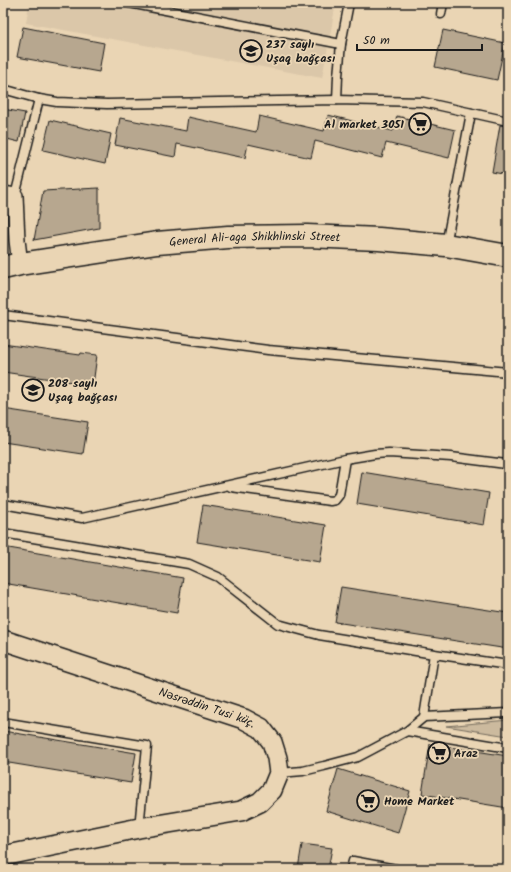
<svg xmlns="http://www.w3.org/2000/svg" width="511" height="872" font-family="Kalam,sans-serif">
  <style>
    .built { fill: #dbc7a9 }
    .green { fill: #ccba9e; stroke: #746b5d }
    .building { fill: #b7a78f; stroke: #1c1c1c }
    .lines { fill: none; stroke-linecap: round; stroke-linejoin: round }
    .service-casing { stroke: #1c1c1c; stroke-width: 11 }
    .minor-casing { stroke: #1c1c1c; stroke-width: 18 }
    .tertiary-casing { stroke: #1c1c1c; stroke-width: 22 }
    .secondary-casing { stroke: #1c1c1c; stroke-width: 25 }
    .service { stroke: #ead5b4; stroke-width: 8 }
    .minor { stroke: #ead5b4; stroke-width: 15 }
    .tertiary { stroke: #ead5b4; stroke-width: 19 }
    .secondary { stroke: #ead5b4; stroke-width: 22 }
    .labels { text-anchor: middle; stroke-width: 3.5; stroke-linejoin: round; paint-order: stroke }
    .poi-label { font-size: 12px; font-weight: bold; fill: #1c1c1c; stroke: #ead5b4; text-anchor: start }
    .street-label { font-size: 12px; fill: #1c1c1c; stroke: #ead5b4 }
  </style>
  <rect width="100%" height="100%" fill="#ead5b4"/>
  <filter id="ink" filterUnits="userSpaceOnUse"><feTurbulence type="fractalNoise" baseFrequency=".025" numOctaves="2"/><feDisplacementMap in="SourceGraphic" scale="8" xChannelSelector="R" yChannelSelector="G"/><feConvolveMatrix kernelMatrix="1 2 1 2 8 2 1 2 1" color-interpolation-filters="sRGB"/></filter>
  <g filter="url(#ink)">
    <path class="built" d="M29,3h307l-14,75 -296,-55z"/>
    <path class="green" d="M508,720v16l-62,-10z"/>
    <g class="building">
      <path d="M23,27l81,16 -5,29 -82,-15z"/>
      <path d="M443,30l62,13 -8,37 -62,-13z"/>
      <path d="M3,109l22,4 -6,29 -16,-4z"/>
      <path d="M328,115l65,16 4,-15 58,14 -6,28 -63,-15 -4,15 -67,-17 -4,17 -63,-14 -3,14 -68,-14 -2,13 -60,-12 5,-27 66,13 2,-14 68,15 3,-16 65,15z"/>
      <path d="M50,120l61,14 -6,30 -62,-14z"/>
      <path d="M500,125l8,1v49l-16,-3z"/>
      <path d="M99,188v40l-65,12 9,-49z"/>
      <path d="M3,344l77,11 1,-2 16,2 -4,30 -90,-13z"/>
      <path d="M3,409l85,13 -5,32 -80,-12z"/>
      <path d="M362,472l127,21 -5,32 -127,-21z"/>
      <path d="M203,505l123,20 -6,37 -123,-20z"/>
      <path d="M3,547l180,31 -6,35 -174,-30z"/>
      <path d="M341,587l167,26v36l-173,-27z"/>
      <path d="M3,731l133,22 -5,30 -128,-21z"/>
      <path d="M430,744l78,12v52l-86,-14z"/>
      <path d="M338,769l72,22 -12,42 -72,-22z"/>
      <path d="M302,844l30,4 -4,21h-30z"/>
    </g>
    <g class="lines">
      <g class="service-casing">
        <g id="service">
          <path d="M129,3l212,41"/>
          <path d="M441,14l2,-11"/>
          <path d="M3,89l36,10 18,3 50,2 230,-4 86,2 85,19"/>
          <path d="M337,100l1,-24 3,-32 8,-41"/>
          <path d="M15,196l24,-97"/>
          <path d="M446,245l25,-132"/>
          <path d="M3,315l265,35 240,22"/>
          <path d="M231,487l99,14 5,-1 4,-5 6,-36"/>
          <path d="M3,504l79,14 263,-59 30,-5 14,-1 62,4 55,7"/>
          <path d="M3,533l186,31 29,13 60,47 41,11 115,19"/>
          <path d="M424,717l10,-63 74,11"/>
          <path d="M3,722l144,24 -8,82"/>
          <path d="M407,731l101,17"/>
          <path d="M279,773l24,-2 21,-5 34,-9 49,-26 17,-14 84,-4"/>
          <path d="M351,869l2,-8 43,8"/>
        </g>
      </g>
      <g class="minor-casing">
        <path id="minor" d="M3,194l12,2 2,44 3,24"/>
      </g>
      <g class="tertiary-casing">
        <g id="tertiary">
          <path id="s1" d="M3,640l241,79 17,9 11,14 5,16 2,15 -7,17 -12,12 -19,9 -102,17 -136,28"/>
        </g>
      </g>
      <g class="secondary-casing">
        <g id="secondary">
          <path id="s2" d="M3,268l17,-4 137,-21 71,-6 79,-1 72,3 67,6 62,11"/>
        </g>
      </g>
      <use href="#service" class="service"/>
      <use href="#minor" class="minor"/>
      <use href="#tertiary" class="tertiary"/>
      <use href="#secondary" class="secondary"/>
    </g>
  </g>
  <defs>
    <g id="school-ring" transform="scale(1.15)"><circle r="9.5" fill="#ead5b4" stroke="#1c1c1c" stroke-width="1.5"/><path d="M0-5L7-2L0 1L-7-2ZM-4 1L0 2.5L4 1V4Q0 6-4 4Z" fill="#1c1c1c"/></g>
    <g id="supermarket-ring" transform="scale(1.15)"><circle r="9.5" fill="#ead5b4" stroke="#1c1c1c" stroke-width="1.5"/><path d="M-6-5.5h2.5l.6 2H6L4.5 2H-2.5L-4.4-4H-6ZM-1.5 3.2a1.3 1.3 0 1 0 .1 0ZM3 3.2a1.3 1.3 0 1 0 .1 0Z" fill="#1c1c1c"/></g>
  </defs>
  <g fill-rule="evenodd">
    <use href="#school-ring" x="251" y="51"/>
    <use href="#supermarket-ring" x="420" y="124"/>
    <use href="#school-ring" x="33" y="390"/>
    <use href="#supermarket-ring" x="439" y="753"/>
    <use href="#supermarket-ring" x="368" y="801"/>
  </g>
  <g class="labels">
    <g class="poi-label">
      <text x="266" y="48">237 saylı<tspan x="266" dy="14">Uşaq bağçası</tspan></text>
      <text x="404" y="128" text-anchor="end">Al market 3051</text>
      <text x="48" y="387">208 saylı<tspan x="48" dy="14">Uşaq bağçası</tspan></text>
      <text x="454" y="757">Araz</text>
      <text x="384" y="805">Home Market</text>
    </g>
    <g class="street-label">
      <text dy="4" stroke="none"><textPath href="#s2" startOffset="254">General Ali-aga Shikhlinski Street</textPath></text>
      <text dy="4" stroke="none"><textPath href="#s1" startOffset="215">Nəsrəddin Tusi küç.</textPath></text>
    </g>
  </g>
  <rect width="511" height="872" fill="none" stroke="#ead5b4" stroke-width="16"/>
  <rect x="8" y="8" width="495" height="856" fill="none" stroke="#1c1c1c" stroke-width="1.5" filter="url(#ink)"/>
  <path d="M357 44v6h125v-6" fill="none" stroke="#1c1c1c" stroke-width="2"/>
  <text x="363" y="44" font-size="12" fill="#1c1c1c" stroke="#ead5b4" stroke-width="3" paint-order="stroke">50 m</text>
</svg>
